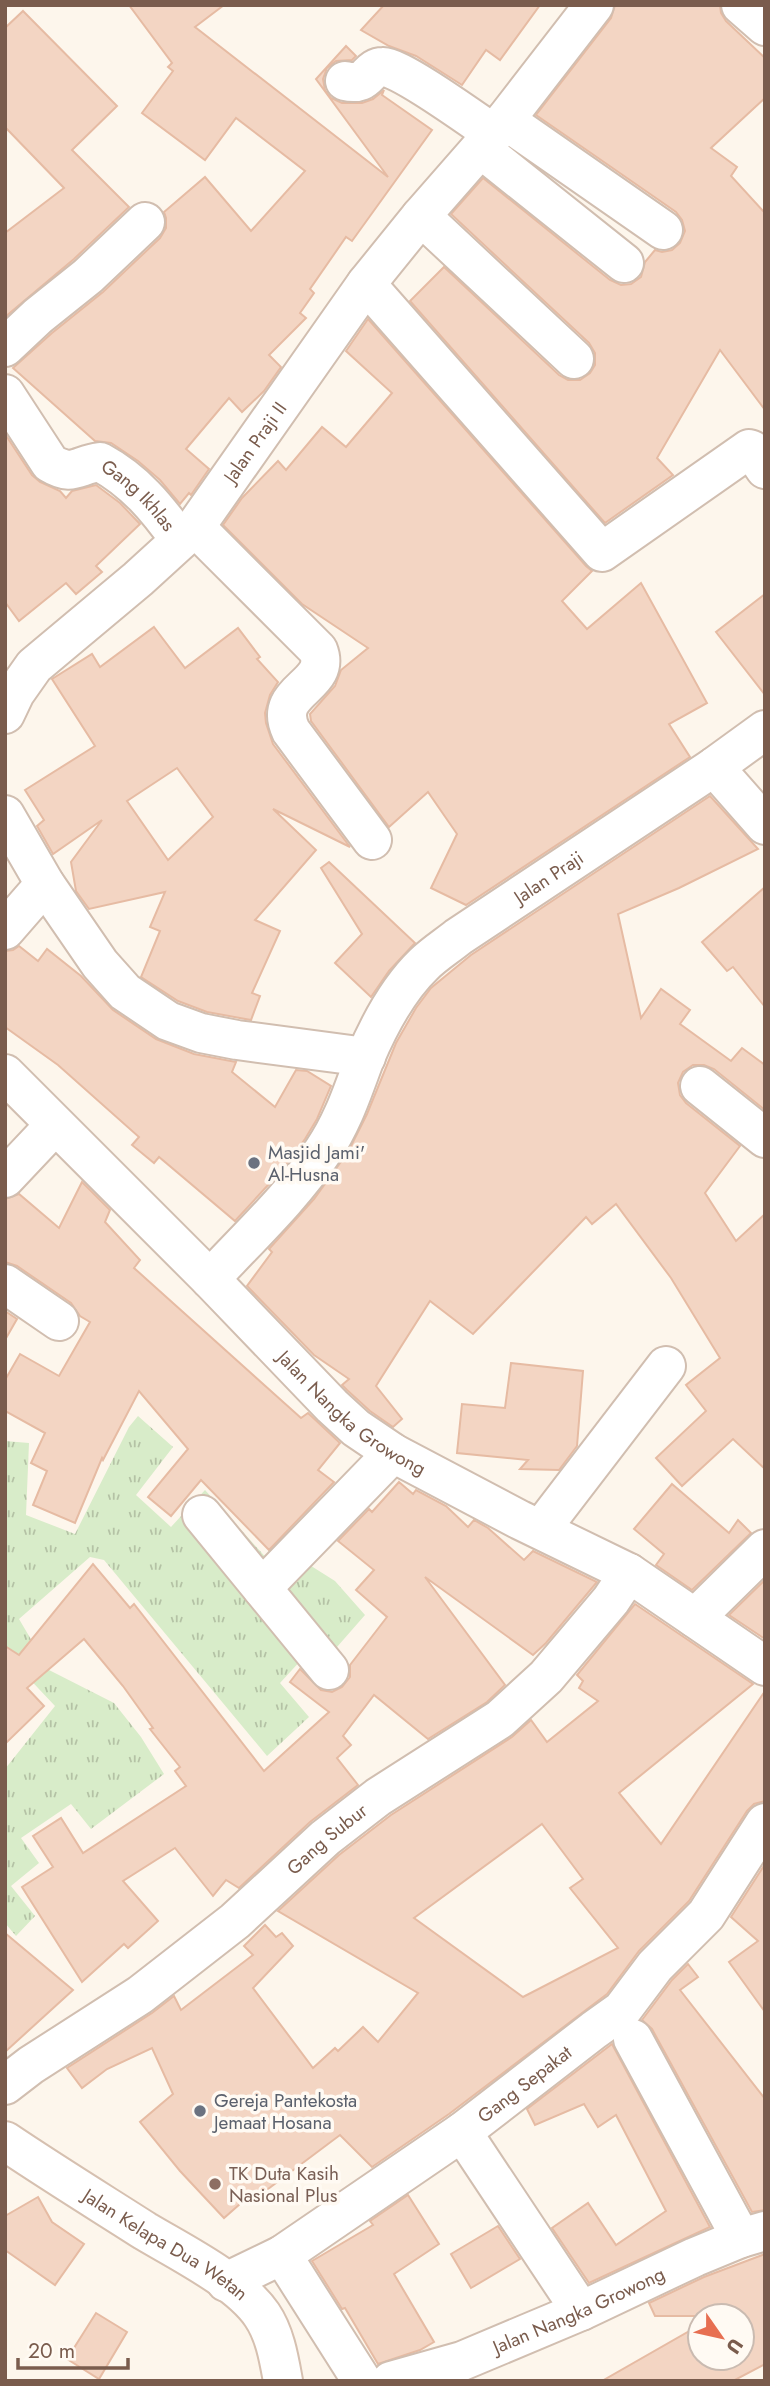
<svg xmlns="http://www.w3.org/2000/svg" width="770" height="2386" font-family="Jost,sans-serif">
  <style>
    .grass { fill: url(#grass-tufts) }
    .building { fill: #f3d5c3; stroke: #e6bba3; stroke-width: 2; fill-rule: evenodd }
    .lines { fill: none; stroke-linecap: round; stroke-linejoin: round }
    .street-casing { stroke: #d1beb0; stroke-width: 42 }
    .secondary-casing { stroke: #d6c0b0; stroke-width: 42 }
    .street { stroke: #fff; stroke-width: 38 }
    .secondary { stroke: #fff; stroke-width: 38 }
    .worship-dot { fill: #6b7280; stroke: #fffaf3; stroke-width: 2.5 }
    .education-dot { fill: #8d6e63; stroke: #fffaf3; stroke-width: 2.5 }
    .labels { text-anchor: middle; stroke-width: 7; stroke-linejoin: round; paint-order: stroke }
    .street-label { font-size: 19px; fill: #7a5c4d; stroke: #fffaf3 }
    .worship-label { font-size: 19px; fill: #5b616d; stroke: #fffaf3; text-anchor: start }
    .education-label { font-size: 19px; fill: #785e54; stroke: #fffaf3; text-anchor: start }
  </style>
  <defs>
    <pattern id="grass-tufts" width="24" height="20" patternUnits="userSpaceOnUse" patternTransform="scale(1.75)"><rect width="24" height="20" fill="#d8ecc9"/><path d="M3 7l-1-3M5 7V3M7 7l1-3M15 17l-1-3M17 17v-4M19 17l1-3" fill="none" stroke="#b4c2a5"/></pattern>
  </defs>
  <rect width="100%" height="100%" fill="#fdf6ec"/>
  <path class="grass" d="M138,1416l35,31 -37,48 35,32 34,-37 64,71 39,3 27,17 30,34 -35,40 -15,-10 -35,38 29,34 -42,39 -163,-196 -14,-3 -71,62 30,51 65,33 27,34 23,37 -73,55 -20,-25 -50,34 18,25 -28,23 24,30 -19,20 -11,-13v-154l50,-63 -50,-53v-212l24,2 -3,72 49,19 54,-107z"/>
  <g class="building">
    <path d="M129,5h95l-29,22 193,150 -72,-98 30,-33 10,10 -4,4 -16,1 -9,7 -4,11 2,11 6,8 11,5h20l11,-4 11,-9 -2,5 50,35 -80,111 -6,-4 -36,52 4,4 -14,20 6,5 -37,37 12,12 -17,24 -22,21 -13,-14 -43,51 23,20 -18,26 -2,-2 -9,11 -20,-24 -22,-19 -27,-18 -16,-2 -82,-73 39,-35 51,-41 57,-54 6,-10v-10l-2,-6 41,-35 46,54 54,-60 -69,-53 -31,42 -63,-47 31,-42 -5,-4 4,-4z"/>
    <path d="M384,5h156l-40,55 -14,-10 -24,35 -46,-29 -27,-10 -28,-16z"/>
    <path d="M615,5h105l1,8 5,8 39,37v40l-54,50 26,19 -6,9 34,37v197l-45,-60 -63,108 16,17 -68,48 -195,-222 34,-34 115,108 9,5h12l10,-7 5,-8v-12l-6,-10 -138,-129 32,-36 127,102 11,5 10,-1 10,-7 4,-15 10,-12 7,2 10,-2 8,-7 5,-12 -3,-11 -6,-8 -140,-97 75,-97z"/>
    <path d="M23,11l94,95 -45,44 57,57 -55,52 -69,58v-84l59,-45 -59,-61v-99z"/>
    <path d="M368,319l218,247 6,5 -30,30 25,28 54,-46 66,120 -38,21 21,33 -224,148 -35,-17 26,-54 -29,-42 -39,35 -78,-106 -1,-7 25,-28 6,-16 27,-22 -66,-44 -79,-79 19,-27 36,-37 8,9 36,-43 24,20 46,-54 -46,-42z"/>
    <path d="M5,434l27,41 8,7 20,9 6,7 6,-7 24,-6 24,18 20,21 -44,42 6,6 -26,22 -10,-11 -47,38 -14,-19z"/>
    <path d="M765,594v101l-49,-63z"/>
    <path d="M154,627l31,41 53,-40 22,29 -3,2 21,23 -8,13 -5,18 1,10 7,21 77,103 -77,-38 43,41 -61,70 25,11 -28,62 8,3 -9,24 -44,-8 -29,-11 -37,-24 19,-46 -10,-4 15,-35 -76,17 -13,-18 -5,-29 31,-42 -49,34 -16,-28 7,-6 -19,-30 70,-44 -43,-67 40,-25 8,13zM177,768l36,49 -45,43 -41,-59z"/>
    <path d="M710,796l48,53 -79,39 -61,26 23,104 20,-29 29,21 -10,14 51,37 11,-13 23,17v45l-51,-41 -10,-4h-11l-10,7 -5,11 2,12 6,8 54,43 -35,47 31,48 29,-27v255l-32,-30 -51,47 -26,-28 50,-47 -20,-26 34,-27 -49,-80 -55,-74 -24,20 -6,-7 -113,117 -43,-33 -54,85 26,33 -9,8 -23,-16 -23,-21 -5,-5 7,-6 -35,-24 -67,-69 25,-34 -3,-3 45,-50 34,-47 19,-38 29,-71 20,-35 15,-20 40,-33z"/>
    <path d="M329,862l86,81 -26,28 -18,26 -36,-34 27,-29 -41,-66z"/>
    <path d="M765,887v120l-32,-40 -6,4 -25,-29z"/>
    <path d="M19,946l19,15 9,-12 34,27 32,34 43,29 38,15 42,8 -4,10 43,35 21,-37 11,1 24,15 -14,33 -12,20 -24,32 -46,50 -76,-64 -5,6 -22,-18 7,-8 -81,-72 -53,-38v-76l8,-1z"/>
    <path d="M82,1182l28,28 -5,12 35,38 -6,8 167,150 7,-5 32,30 -22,27 16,12 -65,68 -68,-70 -30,36 -23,-19 40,-48 -49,-58 -36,69 -1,-2 -27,65 -42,-18 14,-34 -16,-8 14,-30 -40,-22v-31l15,-26 39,22 31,-54 -10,-6 -9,-13 -54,-37 -12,-4v-63l14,-5 40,34z"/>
    <path d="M5,1311l12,8 -12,21z"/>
    <path d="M511,1363l72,8 -6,75 -18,24 -39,-1 8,-9 -71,-7 5,-49 43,4z"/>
    <path d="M399,1482l14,12 3,-4 30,16 22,21 6,-7 14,8 36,32 9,-9 64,31 -51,61 -13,12 -108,-78 80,108 -18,17 -59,37 -54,-44 -31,41 8,9 -14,13 21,27 -48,37 -71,66 -13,-8 -13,16 -38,-48 -52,33 35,40 -30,27 -4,-4 -42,38 -60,-95 31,-20 -20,-31 28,-18 22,35 103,-67 -11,-15 5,-4 -30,-38 3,-1 -30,-42 -39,-47 -57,49 17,18 -39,38v-98l14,9 74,-91 37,44 4,-4 130,167 65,-59 -39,-30 10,-13 21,21 11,2 10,-5 8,-10v-12l37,-48 -31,-27 18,-20 -36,-29 31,-32 3,3z"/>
    <path d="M672,1484l57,49 9,-13 13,13 -59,57 -36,-25 8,-11 -30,-25z"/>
    <path d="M765,1580v59l-36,-24z"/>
    <path d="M635,1604l118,80 -134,109 42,51 104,-153v110l-11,3 -7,7 -58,90 -50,50 -32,43 -158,120 -77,53 -32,-32 -88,66 -3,-5 -25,22 -44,-47 -40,-49 33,-28 -21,-46 -45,21 -25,19 -15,-20 85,-55 22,-17 7,14 72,-55 -9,-9 21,-21 11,12 6,-4 11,13 -40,42 60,80 22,-20 3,3 25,-24 15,15 40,-49 -140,-82 61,-56 52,-40 121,-78 19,-17 16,22 51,-41 -19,-13 4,-7 -6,-6zM542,1824l41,55 -13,9 48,60 -95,49 -109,-79z"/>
    <path d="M765,1864v148l-36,-50 29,-21 -27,-24z"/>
    <path d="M5,1933l68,57 -68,62z"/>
    <path d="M688,1964l10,13 -18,13 85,109v111l-13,2 -100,-183 -10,-9 30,-40z"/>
    <path d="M612,2044l98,183 -121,56 -37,-55 36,-25 28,42 50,-34 -50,-96 -18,12 -14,-23 -49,21 -8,-16z"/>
    <path d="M408,2195l31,49 -45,30 40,68 -14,8 -42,14 -33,-56 -3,1 -30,-48 61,-36 -3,-4z"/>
    <path d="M38,2197l14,25 32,22 -29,41 -50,-35v-34z"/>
    <path d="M498,2226l22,33 -49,29 -20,-34z"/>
    <path d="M765,2254v110l-32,17h-131l98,-56v33h42v-42h-87l-6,-13 55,-26z"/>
    <path d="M96,2313l31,19 -28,47 -32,-20z"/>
  </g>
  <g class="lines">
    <g class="street-casing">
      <g id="street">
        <path d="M741,5l24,21"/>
        <path d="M345,81c25,6 21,-14 38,-14 16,-1 93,55 111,67"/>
        <path d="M505,120l158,110"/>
        <path d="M481,149l143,114"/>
        <path d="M421,216l153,143"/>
        <path d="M366,284l236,268 147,-103 3,1 13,19"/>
        <path d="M5,347l33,-31 50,-40 57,-54"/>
        <path id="s1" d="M5,394l45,69c23,14 27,2 50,-1 35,19 57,46 80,78"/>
        <path d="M195,527l123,123c15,37 -47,39 -27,81l81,109"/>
        <path id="s2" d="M5,714l10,-21 19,-27 104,-87 57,-52 171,-243 55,-68 84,-96 89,-115"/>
        <path d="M714,767l51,58"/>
        <path d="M5,815l40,69 55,80 25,28 43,29 33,12 36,7 129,17"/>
        <path d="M5,930l40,-46"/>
        <path id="s3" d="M5,1074l205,205 122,127 24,22 37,25 127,67 109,53 136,93"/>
        <path d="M700,1086l65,52"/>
        <path d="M5,1178l50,-53"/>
        <path id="s4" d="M210,1279c38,-41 82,-82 113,-128 20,-29 30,-61 42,-93 14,-33 33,-69 59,-94 10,-10 23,-18 34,-27l256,-170 51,-37"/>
        <path d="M5,1284l54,37"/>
        <path d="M202,1515l127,155"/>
        <path d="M541,1529l125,-163"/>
        <path d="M262,1588l131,-135"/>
        <path d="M695,1618l70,-69"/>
        <path d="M633,2039l108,199"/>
        <path id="s5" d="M5,2085l26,-20 109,-70 95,-74 90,-83 53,-41 122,-78 46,-42 65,-77 18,-27"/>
        <path d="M462,2132l119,179"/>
        <path d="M282,2255l80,126"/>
        <path id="s6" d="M226,2282l56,-27 180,-123 132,-102 28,-20 33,-44 51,-51 59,-92"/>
        <path id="s7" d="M391,2381l71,-20 119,-50 114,-54 46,-19 24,-7"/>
      </g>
    </g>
    <g class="secondary-casing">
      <g id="secondary">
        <path id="s8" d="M5,2141c46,31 93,60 140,90 35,21 94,50 117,84 13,19 17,44 21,66"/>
      </g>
    </g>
    <use href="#street" class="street"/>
    <use href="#secondary" class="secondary"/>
  </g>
  <g class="worship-dot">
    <circle cx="254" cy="1163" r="7"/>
    <circle cx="200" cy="2111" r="7"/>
  </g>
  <circle class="education-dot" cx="215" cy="2184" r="7"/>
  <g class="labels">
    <g class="street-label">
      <text dy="7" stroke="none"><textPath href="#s2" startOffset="373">Jalan Praji II</textPath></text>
      <text dy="7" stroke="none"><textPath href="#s1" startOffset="186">Gang Ikhlas</textPath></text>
      <text dy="7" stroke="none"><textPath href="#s4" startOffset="537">Jalan Praji</textPath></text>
      <text dy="7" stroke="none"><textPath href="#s3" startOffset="486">Jalan Nangka Growong</textPath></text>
      <text dy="7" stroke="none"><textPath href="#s5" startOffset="406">Gang Subur</textPath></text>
      <text dy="7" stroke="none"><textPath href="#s6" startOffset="359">Gang Sepakat</textPath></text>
      <text dy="7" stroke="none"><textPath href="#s8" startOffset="191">Jalan Kelapa Dua Wetan</textPath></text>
      <text dy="7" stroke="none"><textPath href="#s7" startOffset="201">Jalan Nangka Growong</textPath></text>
    </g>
    <g class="worship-label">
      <text x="268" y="1159">Masjid Jami'<tspan x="268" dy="22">Al-Husna</tspan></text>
      <text x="214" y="2107">Gereja Pantekosta<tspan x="214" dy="22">Jemaat Hosana</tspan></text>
    </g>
    <g class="education-label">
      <text x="229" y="2180">TK Duta Kasih<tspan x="229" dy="22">Nasional Plus</tspan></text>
    </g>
  </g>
  <rect width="770" height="2386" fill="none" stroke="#7a5c4d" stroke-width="14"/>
  <g transform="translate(721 2337) rotate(124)"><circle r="33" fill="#fffaf3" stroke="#cabbb1" stroke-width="2"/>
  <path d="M0-5L12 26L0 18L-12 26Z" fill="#e76f51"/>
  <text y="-10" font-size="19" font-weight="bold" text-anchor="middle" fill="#7a5c4d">U</text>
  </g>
  <path d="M18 2358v10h110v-10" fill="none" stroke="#7a5c4d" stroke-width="3.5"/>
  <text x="28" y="2358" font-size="21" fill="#7a5c4d" stroke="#fffaf3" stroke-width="5" paint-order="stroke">20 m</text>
</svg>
